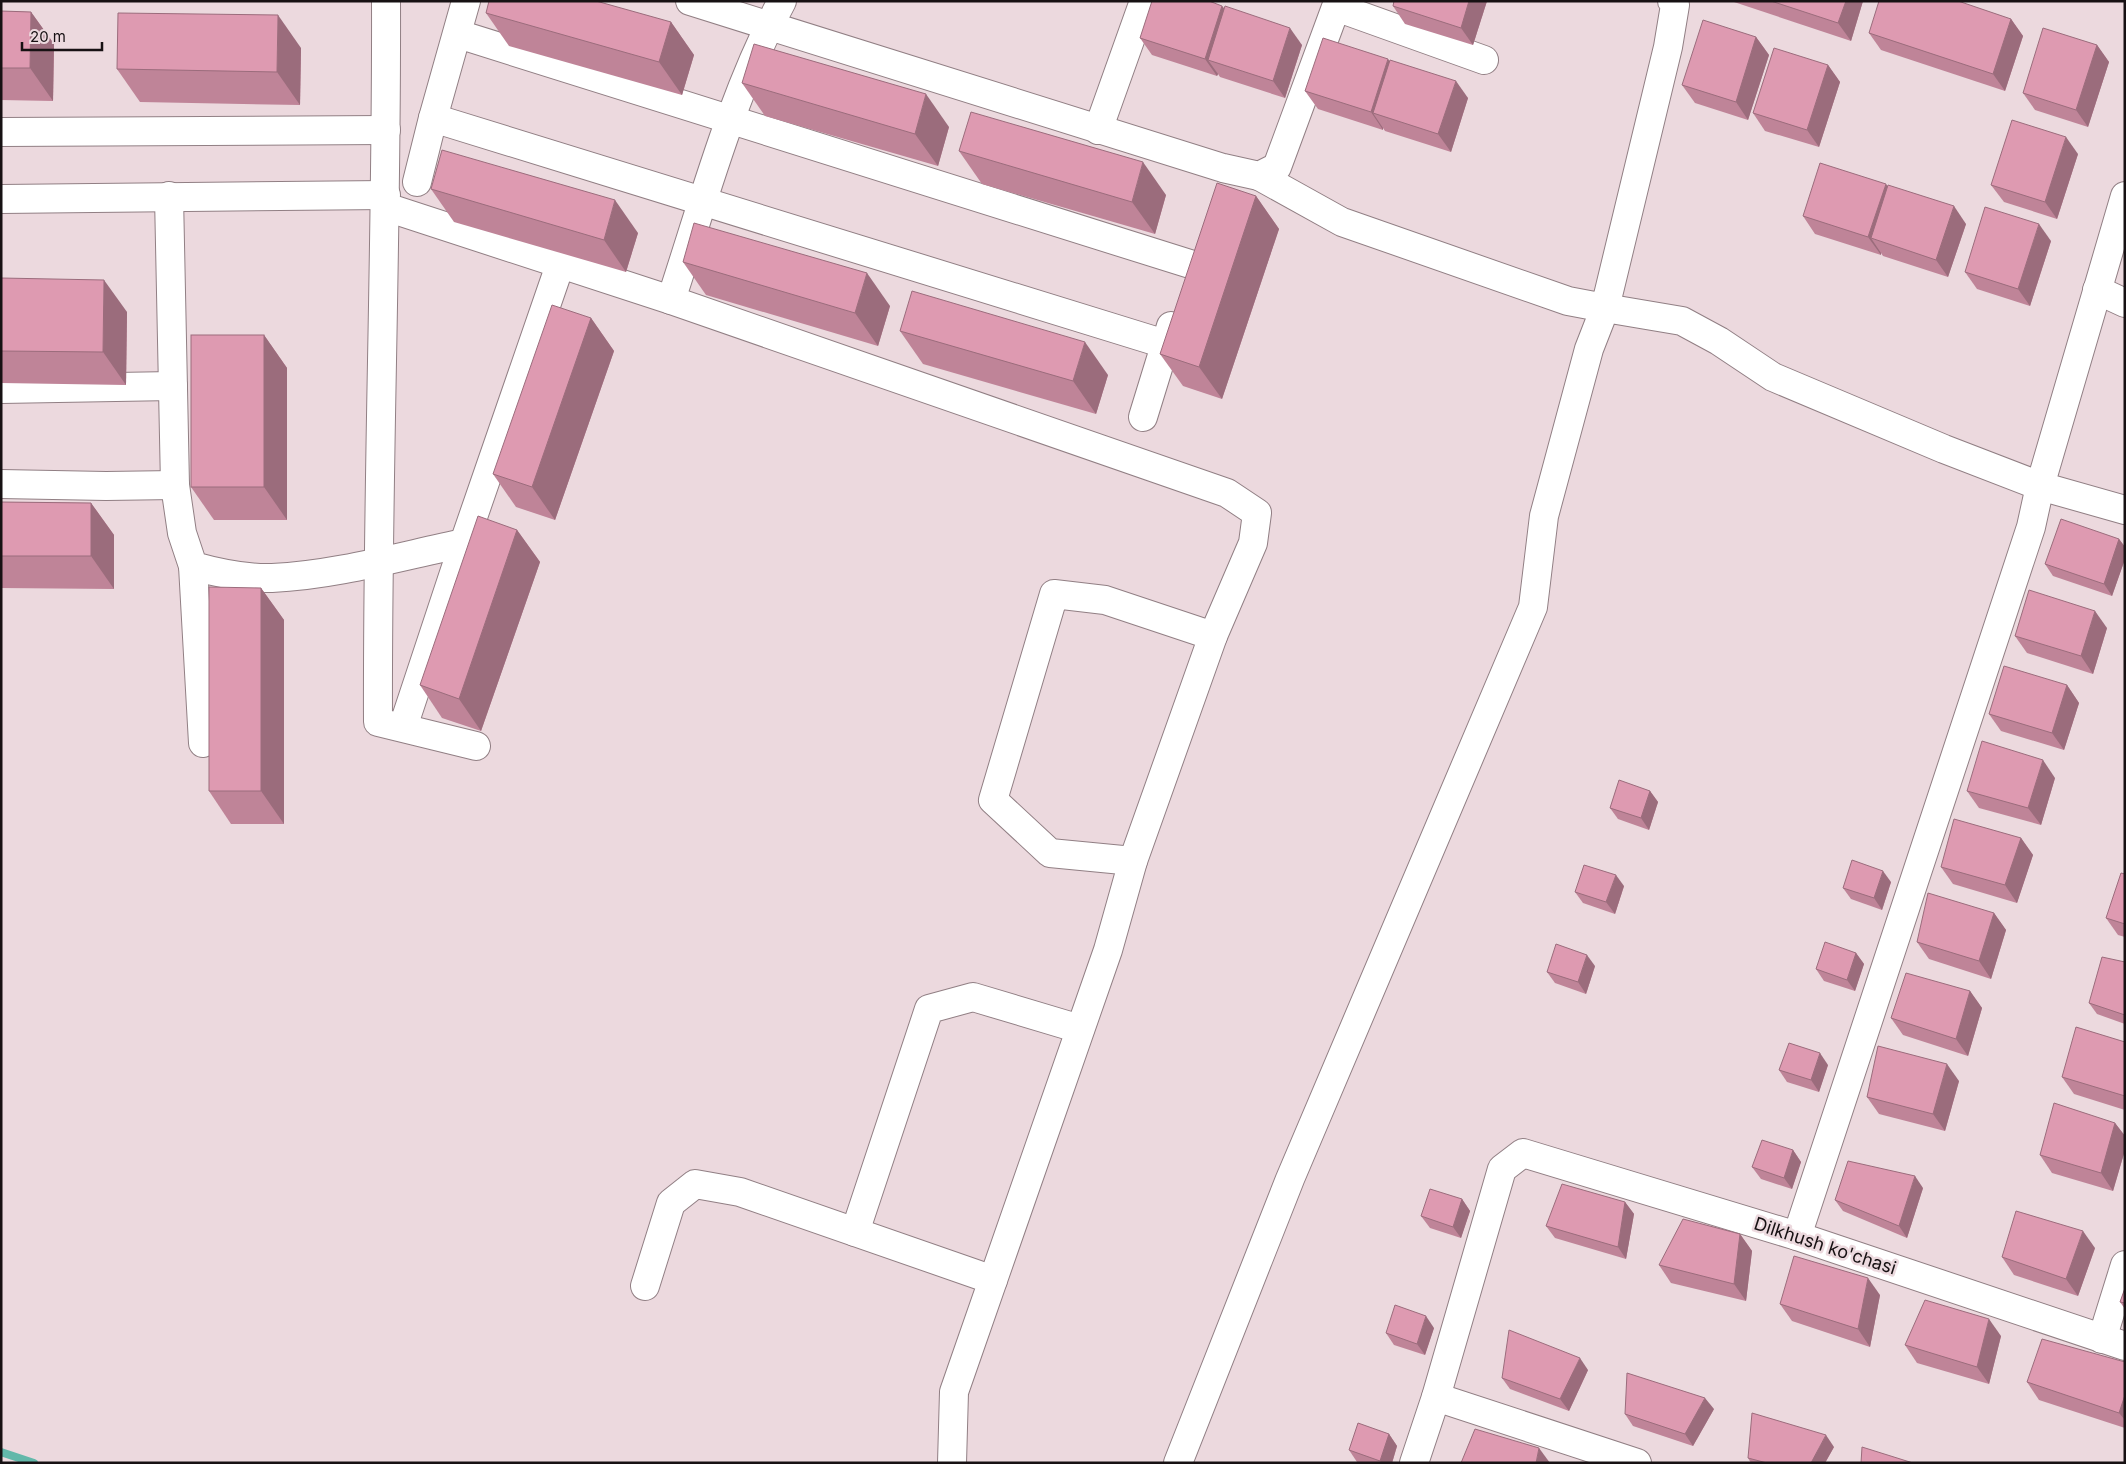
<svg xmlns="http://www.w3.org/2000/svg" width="2126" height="1464" font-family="Inter,sans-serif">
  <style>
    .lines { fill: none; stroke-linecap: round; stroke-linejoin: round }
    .stream { stroke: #63b8aa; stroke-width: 8 }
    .minor-casing { stroke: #917f84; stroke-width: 30 }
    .minor { stroke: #fff; stroke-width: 28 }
    .wall { fill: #bf8498 }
    .shaded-wall { fill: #9b6c7c }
    .building { fill: #de9ab1; stroke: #9b6c7c }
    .labels { text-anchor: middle; stroke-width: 5; stroke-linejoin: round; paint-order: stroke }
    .street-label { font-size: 18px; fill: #171113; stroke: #ecd9de }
  </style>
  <rect width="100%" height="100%" fill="#ecd9de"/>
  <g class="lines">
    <path class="stream" d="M1,1452l33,11"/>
    <g class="minor-casing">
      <g id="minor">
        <path d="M386,1c1,240 -9,480 -8,721l98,24"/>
        <path d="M690,1l533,167 36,8 18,-9 59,-160 148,53"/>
        <path d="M458,34l732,230"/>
        <path d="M433,118l732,226"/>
        <path d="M1098,130l46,-129"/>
        <path d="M1,132l385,-2"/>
        <path d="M1259,176l83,46 226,79 37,7 63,-261 7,-42 -3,-4"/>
        <path d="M417,182l16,-64 33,-117"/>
        <path d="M169,196l6,289 7,48 11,33c25,7 54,13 79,12 65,-3 129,-22 192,-35"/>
        <path d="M1,199l385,-4"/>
        <path d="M386,207l285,93 556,193 30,20 -4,30 -40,93 -80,225 -25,89 -154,442 -2,71"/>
        <path d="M2097,290l28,13"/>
        <path d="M671,300c33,-100 61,-206 111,-299"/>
        <path d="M1,389l172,-3"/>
        <path d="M1143,417l28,-91"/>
        <path d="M1,484l105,2 69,-1"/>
        <path d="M193,566l10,177"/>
        <path d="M403,727l61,-184 96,-278"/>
        <path d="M1133,861l-83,-8 -57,-53 61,-206 51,6 108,36"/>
        <path d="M855,1232l74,-223 44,-12 107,32"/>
        <path d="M1797,1236l234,-709 9,-41 85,-290"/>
        <path d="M645,1286l26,-83 24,-19 45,8 253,88"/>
        <path d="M2102,1339l23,-74"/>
        <path d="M1436,1397l201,66"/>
        <path d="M1178,1463l112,-284 243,-572 11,-91 45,-167 16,-41 77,13 37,20 54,36 171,72 96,37 85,24"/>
        <path d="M1414,1463l22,-66 66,-228 21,-16 274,83 328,110"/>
      </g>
    </g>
    <use href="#minor" class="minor"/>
  </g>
  <g class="wall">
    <path d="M1394,1h93l-14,44 -68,-21 -12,-18z"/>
    <path d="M1731,1h132l-12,40z"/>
    <path d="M1222,6l2,2 78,37 -17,53 -65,-21 -2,-3 -1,2 -65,-21 -12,-17z"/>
    <path d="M1,11l30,1 23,32 -1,57 -52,-1z"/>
    <path d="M486,13l185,9 23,33 -12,40 -173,-49z"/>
    <path d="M2011,19l12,17 -18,55 -124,-41 -12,-17z"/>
    <path d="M1756,37l13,18 -21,65 -53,-17 -13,-18z"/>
    <path d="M2097,45l12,17 -21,65 -53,-17 -12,-17z"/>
    <path d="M301,48l-1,57 -160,-3 -23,-33z"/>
    <path d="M1390,62l78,36 -17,54 -66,-21 -2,-3v2l-65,-21 -13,-18z"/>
    <path d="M1828,65l12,17 -21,65 -54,-16 -12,-18z"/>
    <path d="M742,83l207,44 -11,39 -173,-50z"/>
    <path d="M959,151l207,44 -11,39 -173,-50z"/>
    <path d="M2078,154l-21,65 -53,-17 -13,-17z"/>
    <path d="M1887,187l79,37 -18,53 -65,-21 -2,-3v2l-66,-21 -12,-18z"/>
    <path d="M431,189l207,44 -12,39 -172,-50z"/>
    <path d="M1256,196l23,33 -57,170 -39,-13 -23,-32z"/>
    <path d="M2051,241l-21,65 -53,-17 -12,-17z"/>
    <path d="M683,262l207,44 -12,40 -172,-51z"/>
    <path d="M1,278l126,34 -1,73 -125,-2z"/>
    <path d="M591,318l23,33 -59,169 -39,-13 -23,-33z"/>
    <path d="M900,331l208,44 -12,39 -173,-50z"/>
    <path d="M264,335l23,33v152h-73l-23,-33z"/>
    <path d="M1,502l90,1 23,32v54l-113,-1z"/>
    <path d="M517,530l23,32 -59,169 -39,-13 -22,-33z"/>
    <path d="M2119,539l6,8v12l-13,37 -59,-20 -8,-12z"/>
    <path d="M261,588l23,32v204h-53l-22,-33z"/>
    <path d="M2107,628l-14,46 -66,-21 -12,-17z"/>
    <path d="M2067,685l12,18 -15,47 -63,-19 -12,-17z"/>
    <path d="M2055,778l-14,47 -62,-17 -12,-17z"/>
    <path d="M1650,791l8,11 -9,28 -31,-11 -8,-11z"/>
    <path d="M2021,838l12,17 -16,48 -64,-19 -12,-17z"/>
    <path d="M2125,874v63l-7,-2 -12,-17z"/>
    <path d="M1891,882l-9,28 -31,-11 -8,-11z"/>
    <path d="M1624,886l-9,28 -32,-11 -8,-11z"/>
    <path d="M1994,913l12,17 -15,49 -62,-20 -12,-17z"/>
    <path d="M1856,953l8,11 -9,27 -31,-10 -8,-12z"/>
    <path d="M2125,962v62l-28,-10 -8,-11z"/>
    <path d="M1595,966l-9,28 -31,-11 -8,-11z"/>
    <path d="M1970,991l12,17 -14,48 -65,-21 -12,-17z"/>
    <path d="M2125,1042v68l-51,-16 -12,-17z"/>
    <path d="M1828,1065l-9,27 -32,-10 -8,-12z"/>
    <path d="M1959,1081l-14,50 -66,-17 -12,-17z"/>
    <path d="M2115,1123l10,13v14l-12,41 -61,-18 -12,-18z"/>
    <path d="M1793,1150l8,12 -9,27 -31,-10 -9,-12z"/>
    <path d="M1923,1188l-16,50 -64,-27 -8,-11z"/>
    <path d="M1462,1199l8,12 -9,27 -31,-10 -9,-12z"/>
    <path d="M1625,1202l9,12 -8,45 -71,-21 -9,-12z"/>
    <path d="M1740,1234l12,17 -6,50 -75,-18 -12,-18z"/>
    <path d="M2095,1248l-17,48 -64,-21 -12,-18z"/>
    <path d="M2125,1288v21l-5,-7z"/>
    <path d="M1880,1295l-10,52 -78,-26 -12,-17z"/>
    <path d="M1434,1328l-9,27 -31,-10 -8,-12z"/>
    <path d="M2001,1336l-12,48 -72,-21 -12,-18z"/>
    <path d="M2125,1362v66l-86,-28 -12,-18z"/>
    <path d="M1588,1370l-19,41 -59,-22 -8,-11z"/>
    <path d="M1714,1409l-21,37 -60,-20 -8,-12z"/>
    <path d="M1389,1434l8,12 -5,17h-33l-2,-1 -8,-12z"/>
    <path d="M1834,1447l-9,16h-74l-3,-5z"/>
  </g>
  <g class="shaded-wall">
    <path d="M1469,1h18l-14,44 -12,-17z"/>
    <path d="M1846,1h17l-12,40 -13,-18z"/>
    <path d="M1222,6l13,17 -27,37 10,14 -1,2 -12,-17z"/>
    <path d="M31,12l23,32 -1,57 -23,-33z"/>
    <path d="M278,15l23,33 -1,57 -23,-33z"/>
    <path d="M2011,19l12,17 -18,55 -12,-17z"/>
    <path d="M671,22l23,33 -12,40 -23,-33z"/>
    <path d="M1290,28l12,17 -17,53 -12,-17z"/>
    <path d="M1756,37l13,18 -21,65 -12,-18z"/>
    <path d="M2097,45l12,17 -21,65 -12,-17z"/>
    <path d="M1388,59l12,18 -27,36 10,15v2l-12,-18z"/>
    <path d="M1828,65l12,17 -21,65 -12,-17z"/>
    <path d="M1456,81l12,17 -17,54 -13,-18z"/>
    <path d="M926,94l23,33 -11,39 -23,-32z"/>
    <path d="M2066,137l12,17 -21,65 -12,-17z"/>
    <path d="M1143,162l23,33 -11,39 -23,-32z"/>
    <path d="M1886,184l12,18 -27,36 10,15v2l-13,-18z"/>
    <path d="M1256,196l23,33 -57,170 -23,-32z"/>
    <path d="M615,200l23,33 -12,39 -22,-32z"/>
    <path d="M1954,206l12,18 -18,53 -12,-17z"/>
    <path d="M2039,224l12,17 -21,65 -12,-17z"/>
    <path d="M867,273l23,33 -12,40 -23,-33z"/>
    <path d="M104,280l23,32 -1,73 -23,-33z"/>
    <path d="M591,318l23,33 -59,169 -23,-33z"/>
    <path d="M264,335l23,33v152l-23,-33z"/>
    <path d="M1085,342l23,33 -12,39 -23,-33z"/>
    <path d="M91,503l23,32v54l-23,-33z"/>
    <path d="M517,530l23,32 -59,169 -22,-32z"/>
    <path d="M2119,539l6,8v12l-13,37 -8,-12z"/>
    <path d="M261,588l23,32v204l-23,-33z"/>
    <path d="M2095,611l12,17 -14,46 -12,-18z"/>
    <path d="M2067,685l12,18 -15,47 -12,-17z"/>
    <path d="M2043,760l12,18 -14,47 -13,-17z"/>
    <path d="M1650,791l8,11 -9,28 -8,-12z"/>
    <path d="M2021,838l12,17 -16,48 -12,-18z"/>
    <path d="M1883,871l8,11 -9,28 -8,-12z"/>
    <path d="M1616,875l8,11 -9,28 -9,-12z"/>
    <path d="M1994,913l12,17 -15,49 -12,-18z"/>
    <path d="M1856,953l8,11 -9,27 -8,-11z"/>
    <path d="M1587,955l8,11 -9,28 -8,-12z"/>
    <path d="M1970,991l12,17 -14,48 -12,-17z"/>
    <path d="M1820,1053l8,12 -9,27 -8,-12z"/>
    <path d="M1947,1064l12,17 -14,50 -12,-17z"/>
    <path d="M2115,1123l10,13v14l-12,41 -12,-18z"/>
    <path d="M1793,1150l8,12 -9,27 -8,-11z"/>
    <path d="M1915,1176l8,12 -16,50 -8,-12z"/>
    <path d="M1462,1199l8,12 -9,27 -8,-11z"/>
    <path d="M1625,1202l9,12 -8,45 -8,-12z"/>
    <path d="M2083,1231l12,17 -17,48 -12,-17z"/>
    <path d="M1740,1234l12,17 -6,50 -12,-17z"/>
    <path d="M1868,1278l12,17 -10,52 -12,-18z"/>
    <path d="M1426,1316l8,12 -9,27 -8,-11z"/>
    <path d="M1989,1319l12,17 -12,48 -12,-17z"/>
    <path d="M1580,1358l8,12 -19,41 -9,-12z"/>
    <path d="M2125,1395v25l-6,-7z"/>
    <path d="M1705,1398l9,11 -21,37 -8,-12z"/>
    <path d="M1389,1434l8,12 -5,17h-11l-1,-2z"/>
    <path d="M1826,1435l8,12 -9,16h-14z"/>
    <path d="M1539,1448l11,15h-14z"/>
  </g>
  <g class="building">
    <path d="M489,1h107l75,21 -12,40 -173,-49z"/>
    <path d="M1152,1h57l13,5 -17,53 -65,-21z"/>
    <path d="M1394,1h75l-8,27 -68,-22z"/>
    <path d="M1771,1h75l-8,22z"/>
    <path d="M1879,1h79l53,18 -18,55 -124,-41z"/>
    <path d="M1225,6l65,22 -17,53 -65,-21z"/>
    <path d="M1,11l30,1 -1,56h-29z"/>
    <path d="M118,13l160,2 -1,57 -160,-3z"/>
    <path d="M1703,20l53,17 -20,65 -54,-17z"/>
    <path d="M2043,28l54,17 -21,65 -53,-17z"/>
    <path d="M1323,38l65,21 -17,53 -66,-21z"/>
    <path d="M754,44l172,50 -11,40 -173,-51z"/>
    <path d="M1774,48l54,17 -21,65 -54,-17z"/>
    <path d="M1390,60l66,21 -18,53 -65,-21z"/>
    <path d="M971,112l172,50 -11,40 -173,-51z"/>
    <path d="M2012,120l54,17 -21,65 -54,-17z"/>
    <path d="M442,150l173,50 -11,40 -173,-51z"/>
    <path d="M1820,163l66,21 -18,53 -65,-21z"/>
    <path d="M1217,183l39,13 -57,171 -39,-13z"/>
    <path d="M1888,185l66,21 -18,54 -65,-22z"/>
    <path d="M1985,207l54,17 -21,65 -53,-17z"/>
    <path d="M694,223l173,50 -12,40 -172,-51z"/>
    <path d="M1,278l103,2 -1,72 -102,-1z"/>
    <path d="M912,291l173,51 -12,39 -173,-50z"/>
    <path d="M552,305l39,13 -59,169 -39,-13z"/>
    <rect x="191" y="335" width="73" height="152"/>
    <path d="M1,502l90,1v53h-90z"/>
    <path d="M478,516l39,14 -58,169 -39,-14z"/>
    <path d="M2061,519l58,20 -15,45 -59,-20z"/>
    <path d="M209,587l52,1v203h-52z"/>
    <path d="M2029,590l66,21 -14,45 -66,-20z"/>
    <path d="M2004,666l63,19 -15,48 -63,-19z"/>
    <path d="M1982,741l61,19 -15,48 -61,-17z"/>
    <path d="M1619,780l31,11 -9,27 -31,-10z"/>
    <path d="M1954,819l67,19 -16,47 -64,-18z"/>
    <path d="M1852,860l31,11 -9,27 -31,-10z"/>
    <path d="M1584,865l32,10 -10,27 -31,-10z"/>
    <path d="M2121,873l4,1v50l-19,-6z"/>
    <path d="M1928,893l66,20 -15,48 -62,-19z"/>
    <path d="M1825,942l31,11 -9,27 -31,-11z"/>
    <path d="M1556,944l31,11 -9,27 -31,-10z"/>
    <path d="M2102,957l23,5v53l-36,-12z"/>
    <path d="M1906,973l64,18 -14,48 -65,-21z"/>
    <path d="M2076,1027l49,15v54l-63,-19z"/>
    <path d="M1789,1043l31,10 -9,27 -32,-10z"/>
    <path d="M1878,1046l69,18 -14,50 -66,-17z"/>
    <path d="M2054,1103l61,20 -14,50 -61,-18z"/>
    <path d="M1762,1140l31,10 -9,28 -32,-11z"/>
    <path d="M1848,1161l67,15 -16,50 -64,-26z"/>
    <path d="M1562,1184l63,18 -7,45 -72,-21z"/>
    <path d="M1430,1189l32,10 -9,28 -32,-11z"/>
    <path d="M2016,1211l67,20 -17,48 -64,-22z"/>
    <path d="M1683,1219l57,15 -6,50 -75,-19z"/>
    <path d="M1794,1256l74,22 -10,51 -78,-25z"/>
    <path d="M2125,1288v15l-5,-1z"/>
    <path d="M1925,1300l64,19 -12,48 -72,-22z"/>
    <path d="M1395,1305l31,11 -9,28 -31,-11z"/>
    <path d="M1509,1330l71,28 -20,41 -58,-21z"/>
    <path d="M2042,1339l83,23v33l-6,18 -92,-31z"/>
    <path d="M1627,1373l78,25 -20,36 -60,-20z"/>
    <path d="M1752,1413l74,22 -15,28h-44l-19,-5z"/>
    <path d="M1358,1423l31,11 -9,27 -31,-11z"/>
    <path d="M1475,1429l64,19 -3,15h-75z"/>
    <path d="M1862,1447l51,16h-52z"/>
  </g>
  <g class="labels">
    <g class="street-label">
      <text transform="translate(1825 1246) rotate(18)" y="6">Dilkhush ko'chasi</text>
    </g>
  </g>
  <rect width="2126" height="1464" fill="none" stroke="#171113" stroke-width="5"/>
  <path d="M22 42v8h80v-8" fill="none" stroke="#171113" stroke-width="2.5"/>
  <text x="30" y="42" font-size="15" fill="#171113" stroke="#ecd9de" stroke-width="4" paint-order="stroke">20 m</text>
</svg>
